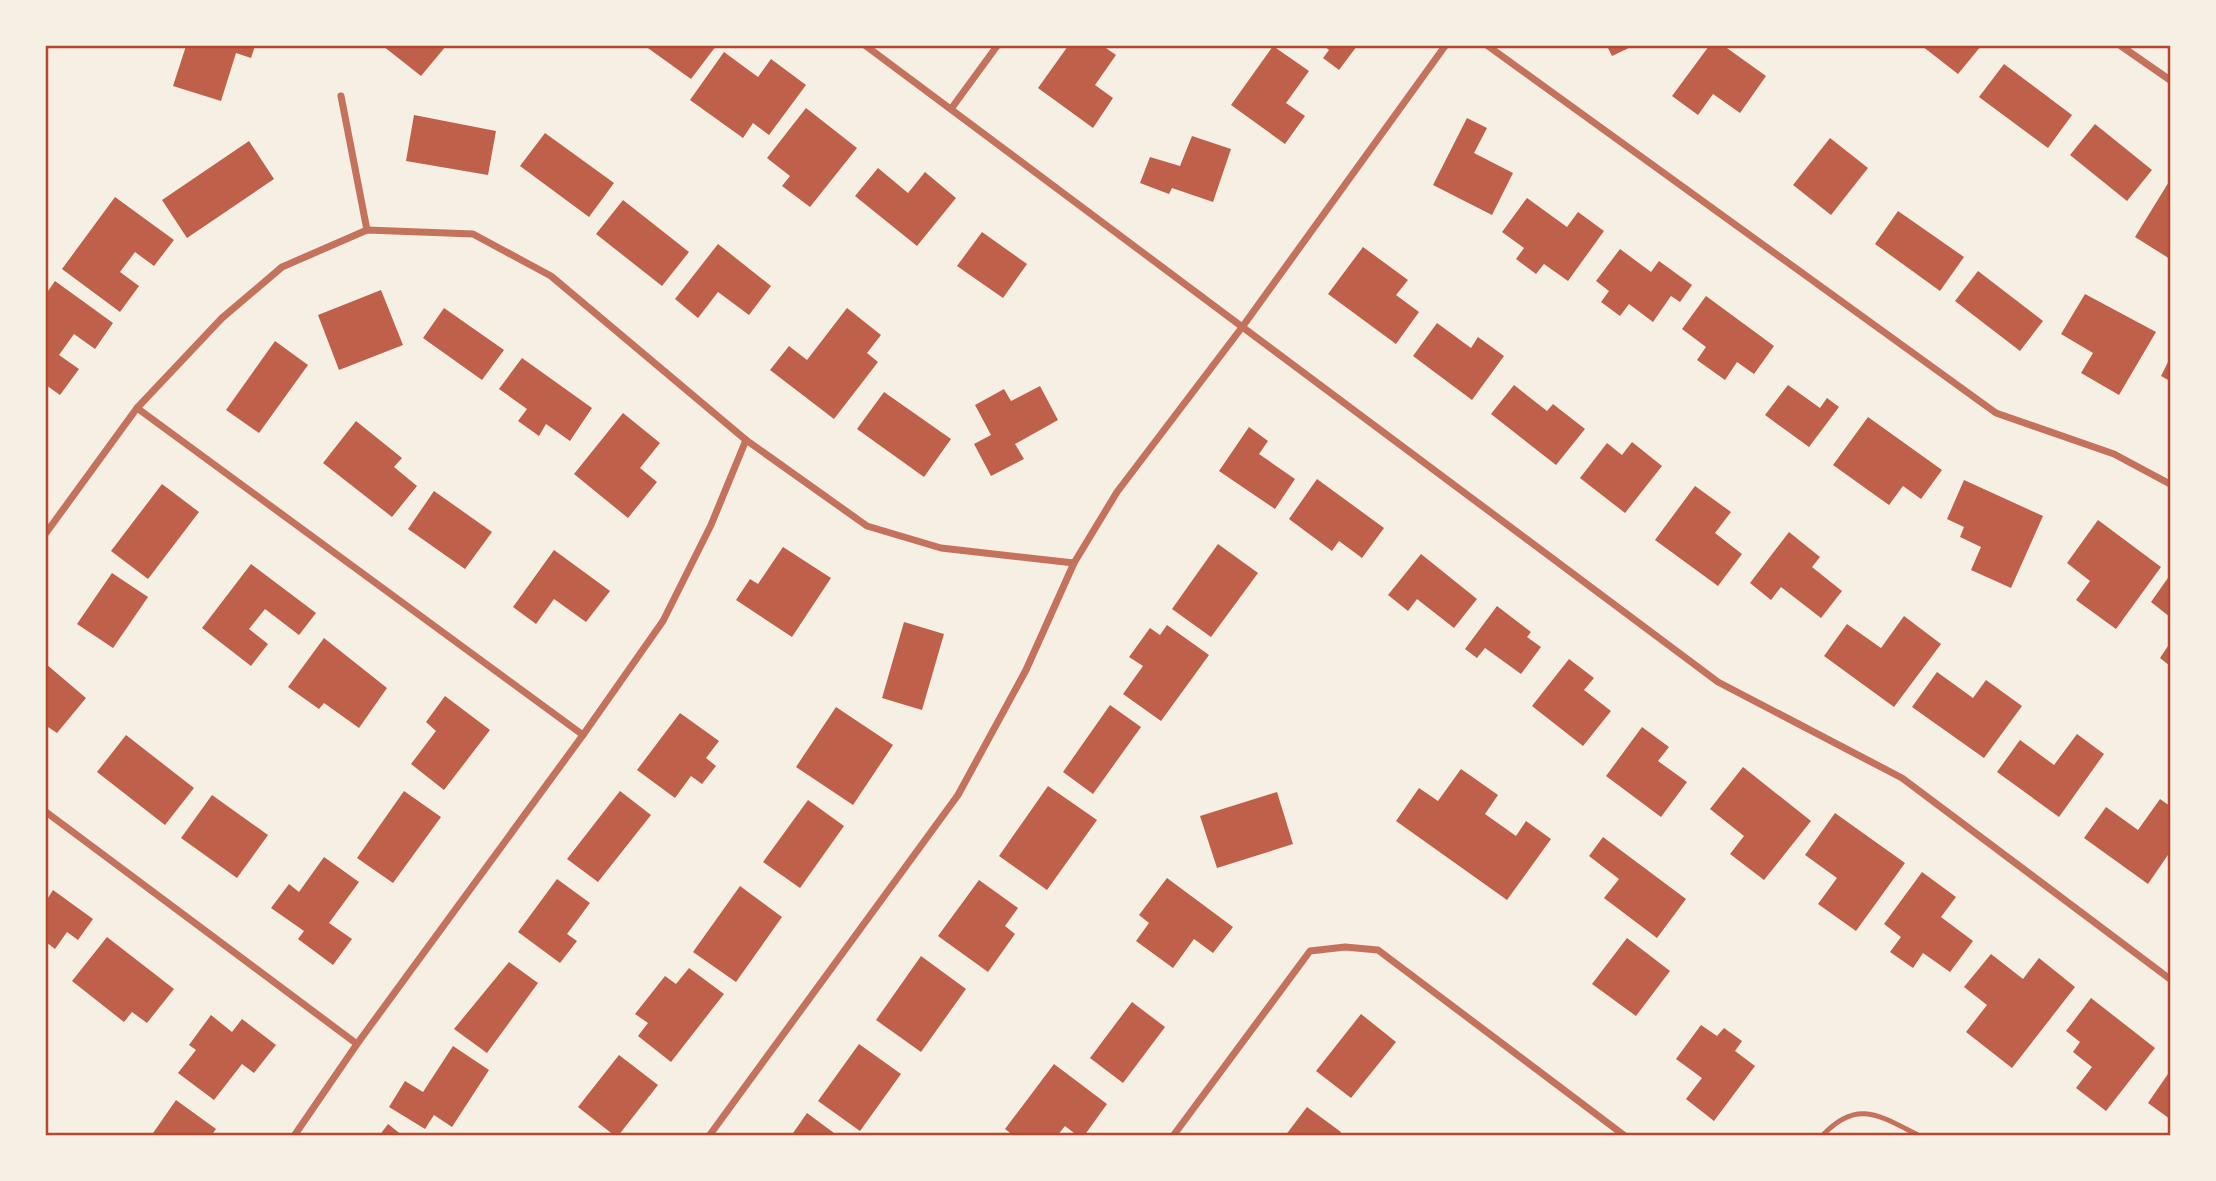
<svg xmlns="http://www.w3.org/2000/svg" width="2216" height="1181" font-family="Raleway,sans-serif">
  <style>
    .building { fill: #bf614a }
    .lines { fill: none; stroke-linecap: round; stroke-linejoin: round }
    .service { stroke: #c5725c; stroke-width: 5 }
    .minor { stroke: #c5725c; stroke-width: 7 }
    .neatline { fill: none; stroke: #b5482f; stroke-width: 2.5 }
  </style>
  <rect width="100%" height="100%" fill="#f6efe4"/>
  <g class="building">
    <path d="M186,46h69l-4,12 -15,-5 -15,48 -48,-15z"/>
    <path d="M383,46h63l-25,30z"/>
    <path d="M645,46h71l-25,33z"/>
    <path d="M1068,46h35l13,9 -21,30 18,13 -20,30 -55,-40z"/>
    <path d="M1273,46l36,25 -23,32 19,13 -20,28 -54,-39z"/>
    <path d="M1324,46h33l-18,24 -16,-12 6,-8z"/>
    <path d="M1607,46h26l-21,10z"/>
    <path d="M1709,46h15l42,30 -26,37 -27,-19 -15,21 -26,-19z"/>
    <path d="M1922,46h59l-23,28z"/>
    <path d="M724,52l34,25 13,-18 35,26 -37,50 -16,-12 -10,15 -53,-38z"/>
    <path d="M2004,64l68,51 -24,33 -69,-51z"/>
    <path d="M806,108l51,40 -47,59 -28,-21 8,-10 -23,-18z"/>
    <path d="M414,115l82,16 -8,44 -82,-14z"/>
    <path d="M1467,118l20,10 -13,25 39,20 -21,42 -59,-30z"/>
    <path d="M2095,124l57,46 -25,31 -57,-46z"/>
    <path d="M545,133l69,50 -25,34 -69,-51z"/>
    <path d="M1192,136l39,13 -18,53 -41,-14 -3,6 -29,-11 10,-26 30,9z"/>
    <path d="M1830,138l38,30 -37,47 -38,-30z"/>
    <path d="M249,141l25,38 -87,59 -25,-38z"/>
    <path d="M878,168l30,25 17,-21 31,26 -39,48 -62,-50z"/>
    <path d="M2170,180v79l-35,-22z"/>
    <path d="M115,197l59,43 -20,26 -19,-14 -15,20 19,14 -19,26 -58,-43z"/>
    <path d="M1527,198l40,29 11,-15 26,19 -36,50 -24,-17 -8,10 -20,-15 8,-11 -22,-16z"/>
    <path d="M623,200l66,52 -27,34 -66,-52z"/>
    <path d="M1898,211l66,46 -24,34 -65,-47z"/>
    <path d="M982,232l45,32 -24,34 -46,-32z"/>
    <path d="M718,244l53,42 -22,29 -31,-23 -20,26 -23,-19z"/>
    <path d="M1363,247l45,33 -12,15 23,17 -23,32 -68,-50z"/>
    <path d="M1620,249l31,23 8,-11 33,24 -12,17 -9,-6 -18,26 -24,-18 -9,12 -19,-14 8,-11 -13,-10z"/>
    <path d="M1978,271l65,50 -23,30 -65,-50z"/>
    <path d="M55,281l58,42 -18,26 -21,-15 -15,21 20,14 -19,26 -14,-10v-91z"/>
    <path d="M381,290l22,55 -64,25 -21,-55z"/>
    <path d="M2085,294l71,38 -37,63 -38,-22 12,-20 -32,-19z"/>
    <path d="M1706,296l68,50 -20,28 -17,-12 -12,18 -28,-20 9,-13 -24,-18z"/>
    <path d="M444,308l60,42 -22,30 -59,-42z"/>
    <path d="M847,308l34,27 -14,18 11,9 -44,57 -64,-49 19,-24 18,14z"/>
    <path d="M1437,323l34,25 7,-11 26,19 -32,44 -59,-44z"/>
    <path d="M275,341l33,24 -49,68 -33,-23z"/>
    <path d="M522,358l70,50 -22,33 -24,-17 -7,12 -21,-15 9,-12 -28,-20z"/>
    <path d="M2170,358v23l-9,-5z"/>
    <path d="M1514,385l33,26 6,-7 32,25 -29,36 -65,-51z"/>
    <path d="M1788,385l32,23 7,-10 12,9 -30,40 -44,-32z"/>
    <path d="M1040,386l18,34 -43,24 9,15 -33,17 -17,-32 17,-9 -16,-30 29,-16 7,12z"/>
    <path d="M884,392l67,47 -27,38 -67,-48z"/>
    <path d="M623,413l37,30 -20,25 17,14 -29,36 -54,-44z"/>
    <path d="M1868,417l74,53 -21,29 -18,-13 -14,19 -56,-40z"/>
    <path d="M356,421l46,37 -8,9 23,19 -25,31 -69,-54z"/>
    <path d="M1249,427l19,14 -9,13 36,25 -20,30 -56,-38z"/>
    <path d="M1632,442l30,24 -37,47 -45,-35 27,-35 15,12z"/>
    <path d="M1317,479l67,49 -22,30 -23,-17 -7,10 -43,-32z"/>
    <path d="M1964,480l79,36 -32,72 -40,-18 10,-23 -21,-10 4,-10 -17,-8z"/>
    <path d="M162,484l37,28 -51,67 -37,-28z"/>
    <path d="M1695,486l36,26 -16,21 27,21 -24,32 -63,-46z"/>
    <path d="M434,491l58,41 -27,37 -57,-40z"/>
    <path d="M2098,520l63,47 -45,62 -40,-29 14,-19 -23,-18z"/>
    <path d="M1789,532l31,25 -8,10 30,24 -21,27 -40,-31 -10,13 -21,-17z"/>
    <path d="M1218,544l40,29 -47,64 -39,-28z"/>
    <path d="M783,547l48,31 -39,59 -56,-37 14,-21 8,5z"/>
    <path d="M554,550l56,41 -24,31 -32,-23 -18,25 -23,-17z"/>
    <path d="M1421,554l56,45 -23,29 -37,-29 -9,12 -20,-16z"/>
    <path d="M251,564l65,49 -17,22 -34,-26 -16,20 19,15 -17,22 -49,-38z"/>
    <path d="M112,573l36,24 -35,51 -36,-24z"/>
    <path d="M2170,575v42l-19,-15z"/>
    <path d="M1497,606l34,26 -4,5 14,10 -20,27 -36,-26 -8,10 -12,-9z"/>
    <path d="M1904,616l37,28 -47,63 -70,-51 23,-32 34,24z"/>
    <path d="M904,622l40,12 -22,76 -40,-12z"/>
    <path d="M1167,625l42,30 -48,66 -38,-27 20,-28 -14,-9 21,-29 10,7z"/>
    <path d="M324,638l63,50 -28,40 -35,-25 -5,6 -31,-22z"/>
    <path d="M2170,643v23l-10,-8z"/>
    <path d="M1569,659l25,19 -10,12 27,21 -28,35 -51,-40z"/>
    <path d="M46,664l40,34 -29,35 -9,-6 -2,2z"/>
    <path d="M1937,672l36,26 13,-18 36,26 -38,52 -72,-51z"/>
    <path d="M445,696l45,34 -46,60 -33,-26 25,-33 -10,-9z"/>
    <path d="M1110,705l31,22 -48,67 -30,-22z"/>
    <path d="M836,707l57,38 -40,60 -57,-38z"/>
    <path d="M680,713l39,28 -13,17 10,8 -14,18 -11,-8 -16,22 -38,-28z"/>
    <path d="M1642,727l27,20 -11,14 29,21 -26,35 -55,-41z"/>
    <path d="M2077,734l27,20 -45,63 -62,-45 23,-32 34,25z"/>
    <path d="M126,735l68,53 -29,37 -68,-53z"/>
    <path d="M1743,767l68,54 -47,59 -34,-26 14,-18 -34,-27z"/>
    <path d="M1461,769l37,26 -13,19 31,22 10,-15 25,18 -44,61 -111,-79 23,-33 19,13z"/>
    <path d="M1048,786l49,34 -50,70 -48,-34z"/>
    <path d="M404,791l37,26 -48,66 -36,-25z"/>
    <path d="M620,791l31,24 -53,67 -31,-23z"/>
    <path d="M1277,792l16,52 -76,24 -17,-52z"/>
    <path d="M212,795l56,40 -31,43 -56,-40z"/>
    <path d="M2160,799l10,7v46l-22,32 -64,-46 22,-31 32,23z"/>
    <path d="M808,800l36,26 -44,62 -37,-26z"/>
    <path d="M1835,813l70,50 -49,68 -38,-27 19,-26 -32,-23z"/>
    <path d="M1603,837l83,62 -29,39 -53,-40 15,-19 -30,-23z"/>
    <path d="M324,857l35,25 -30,41 23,16 -19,26 -35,-26 6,-8 -33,-23 18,-24 10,8z"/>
    <path d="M1922,872l34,25 -15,20 32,24 -23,31 -27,-19 -10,15 -23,-16 11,-15 -17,-13z"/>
    <path d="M1167,878l66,49 -20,26 -19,-14 -21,29 -37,-27 13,-18 -10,-8z"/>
    <path d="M557,879l33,24 -23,31 10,7 -17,22 -42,-31z"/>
    <path d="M979,880l39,28 -13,18 10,8 -27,38 -50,-36z"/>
    <path d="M740,886l42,31 -46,65 -43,-30z"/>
    <path d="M53,890l40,29 -15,21 -11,-8 -12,17 -9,-7v-41z"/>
    <path d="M107,937l67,52 -27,34 -15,-11 -8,10 -52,-41z"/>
    <path d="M1627,938l43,33 -34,45 -44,-32z"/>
    <path d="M1991,954l32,25 16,-21 36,29 -63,81 -46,-36 21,-27 -23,-18z"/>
    <path d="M921,956l45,33 -45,63 -45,-32z"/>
    <path d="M509,962l29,21 -51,70 -33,-24z"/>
    <path d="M689,968l35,26 -53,68 -33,-26 10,-13 -13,-9 30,-38 11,8z"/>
    <path d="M2091,998l64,50 -49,63 -30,-23 16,-21 -19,-15 7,-10 -14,-11z"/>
    <path d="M1132,1002l33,25 -42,56 -33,-25z"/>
    <path d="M1361,1014l35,28 -45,56 -35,-27z"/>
    <path d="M211,1015l21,17 10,-13 34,26 -22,28 -12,-9 -28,36 -36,-27 18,-23 -7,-5z"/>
    <path d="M1701,1025l16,11 7,-8 18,13 -7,10 20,15 -41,55 -28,-22 16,-21 -26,-19z"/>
    <path d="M859,1044l42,30 -41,57 -42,-30z"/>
    <path d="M453,1046l36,24 -37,57 -18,-12 -9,14 -36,-22 16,-26 18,11z"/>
    <path d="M619,1055l39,30 -40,51h-3l-37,-29z"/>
    <path d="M1054,1064l53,40 -23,32h-6l-13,-10 -8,10h-43l-9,-7z"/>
    <path d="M2170,1071v48l-22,-16z"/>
    <path d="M176,1100l40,29 -5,7h-60z"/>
    <path d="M1307,1107l34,25 -2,4h-54z"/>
    <path d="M807,1113l31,23h-47z"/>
    <path d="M388,1124l15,12h-24z"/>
  </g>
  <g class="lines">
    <path class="service" d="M1822,1136c35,-38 58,-20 98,0"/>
    <g class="minor">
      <path d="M866,46l852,636 184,96 268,201"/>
      <path d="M1488,46l508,367 118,41 56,30"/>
      <path d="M2121,46l49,34"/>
      <path d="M341,96l26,134"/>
      <path d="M951,109l46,-63"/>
      <path d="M137,408l446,327"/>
      <path d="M46,533l91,-125 85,-90 60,-51 85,-37 106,4 78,42 195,164 121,86 74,22 133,15"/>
      <path d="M46,812l311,232"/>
      <path d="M294,1136l63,-92 226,-309 80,-114 48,-96 35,-85"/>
      <path d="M709,1136l249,-341 68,-125 48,-107 43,-71 126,-166 202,-280"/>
      <path d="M1173,1136l137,-185 35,-4 33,3 247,186"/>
    </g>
  </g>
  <rect width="2216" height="1181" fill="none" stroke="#f6efe4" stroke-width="94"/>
  <rect x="47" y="47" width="2122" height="1087" class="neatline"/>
</svg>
